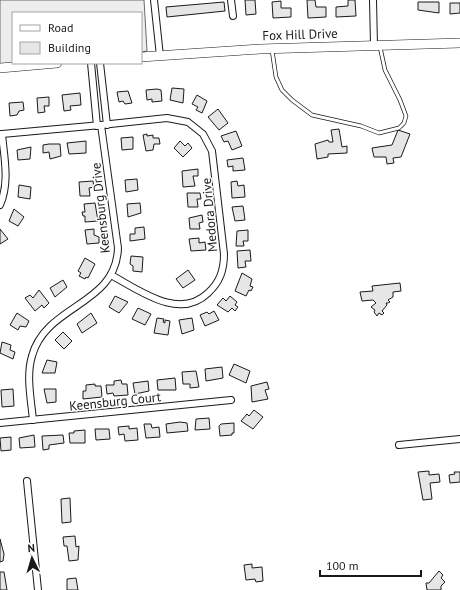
<svg xmlns="http://www.w3.org/2000/svg" width="460" height="590" font-family="'PT Sans',sans-serif">
  <style>
    .built { fill: #ededed; stroke: #6a6a6a }
    .building { fill: #e6e6e6; stroke: #1a1a1a }
    .lines { fill: none; stroke-linecap: round; stroke-linejoin: round }
    .lane-casing { stroke: #1a1a1a; stroke-width: 4.5 }
    .street-casing { stroke: #1a1a1a; stroke-width: 8 }
    .secondary-casing { stroke: #1a1a1a; stroke-width: 10 }
    .lane { stroke: #fff; stroke-width: 3 }
    .street { stroke: #fff; stroke-width: 6 }
    .secondary { stroke: #fff; stroke-width: 9 }
    .labels { text-anchor: middle; stroke-width: 3; stroke-linejoin: round; paint-order: stroke }
    .street-label { font-size: 13px; fill: #1a1a1a; stroke: #fff }
  </style>
  <rect width="100%" height="100%" fill="#fff"/>
  <path class="built" d="M0,0h144l3,51 -6,1v-39h-128v50l-13,1z"/>
  <g class="building">
    <path d="M245,0h10l1,14 -10,1z"/>
    <path d="M307,0h8l1,7h10v10l-18,1z"/>
    <path d="M348,0h7l1,16 -20,1v-10l12,-1z"/>
    <path d="M281,1v7h10v9l-18,1 -1,-16z"/>
    <path d="M224,2l1,9 -58,6 -1,-10z"/>
    <path d="M418,2h21v11l-21,-3z"/>
    <path d="M450,3h10v10l-10,1z"/>
    <path d="M172,88l12,1 -1,14 -13,-3z"/>
    <path d="M157,89l4,1 1,11 -10,1v-3l-5,1 -1,-10z"/>
    <path d="M128,91l4,12 -7,1 -2,-3 -4,1 -2,-10z"/>
    <path d="M80,93l1,12 -11,1 1,4 -7,1 -2,-16z"/>
    <path d="M197,95l10,6 -5,12 -6,-3 2,-3 -6,-3z"/>
    <path d="M49,97v9h-5l1,6 -7,1 -1,-15z"/>
    <path d="M23,102l1,8 -5,1 -2,4 -7,1 -1,-13z"/>
    <path d="M218,109l10,14 -9,7 -11,-13z"/>
    <path d="M339,129l3,18 5,-1v7l-19,1v3l-11,2 -2,-15 13,-4 1,2h4l-2,-12z"/>
    <path d="M398,130l12,4 -9,23 -8,1 1,5 -7,1 -1,-7h-12l-2,-9 20,-3z"/>
    <path d="M236,131l6,15 -10,4 -4,-9 -4,1 -3,-6z"/>
    <path d="M147,134v2l6,-1v3h6l1,6h-6l-1,6 -7,1 -3,-16z"/>
    <path d="M133,137v12l-11,1 -1,-12z"/>
    <path d="M86,141v12l-17,1 -2,-11z"/>
    <path d="M180,141l5,5 3,-3 4,5 -9,9 -9,-9z"/>
    <path d="M49,144h11l1,12 -11,3 -1,-7 -6,1v-8z"/>
    <path d="M31,147l-1,12 -12,1 -1,-10z"/>
    <path d="M243,158l2,12 -12,1v-5l-5,1 -1,-7z"/>
    <path d="M198,169v7h-5l2,10 -12,1 -1,-16z"/>
    <path d="M137,179l1,11 -12,2 -1,-12z"/>
    <path d="M93,181l1,6 -5,1 1,8h-10l-1,-14z"/>
    <path d="M237,181l1,5 6,-1 1,12 -13,1 -1,-16z"/>
    <path d="M19,185l12,2 -1,12 -12,-2z"/>
    <path d="M187,193h13l1,6h-4l1,8h-10z"/>
    <path d="M95,203l3,18 -13,1v-6h-2l-1,-4h3l-1,-8z"/>
    <path d="M140,203l1,10 -13,4 -1,-13z"/>
    <path d="M243,206l2,14 -10,1 -3,-14z"/>
    <path d="M14,209l10,8 -6,9 -9,-5z"/>
    <path d="M202,215l1,7 -4,1 1,6h-10l-1,-11z"/>
    <path d="M144,227l1,12 -15,2v-7h5v-6z"/>
    <path d="M0,229l8,10 -8,5z"/>
    <path d="M94,229v6l5,2v6l-12,1 -2,-14z"/>
    <path d="M248,230v11h-5l1,5h-8l1,-15z"/>
    <path d="M199,238v5l6,-1 1,8 -15,1 -2,-12z"/>
    <path d="M250,250l1,11h-6l1,6 -8,1 -1,-17z"/>
    <path d="M131,256l12,1 -1,15 -9,-1v-5l-3,-2z"/>
    <path d="M85,258l10,6 -7,14 -2,-1 -1,2 -6,-3 2,-3 -3,-2z"/>
    <path d="M188,270l7,10 -12,8 -7,-9z"/>
    <path d="M242,273l10,6 -2,7 3,1 -2,4 -2,-1 -3,6 -11,-5z"/>
    <path d="M63,280l4,7 -12,10 -5,-9z"/>
    <path d="M400,283l1,8 -8,1v5l-5,3 2,2 -2,1h-2l1,2 -5,6 2,2 -2,2 -3,-2 -2,3 -3,-4 1,-2 -4,-3 5,-4 -3,-3 -11,1 -2,-9 13,-1 -1,-5z"/>
    <path d="M39,290l10,13 -5,5 -2,-3 -7,6 -10,-13 5,-3 3,3z"/>
    <path d="M115,296l13,6 -9,11 -10,-6z"/>
    <path d="M230,296l7,6 -2,3 3,2 -3,4 -3,-3 -4,4 -11,-7 6,-7 3,3z"/>
    <path d="M138,308l13,6 -6,11 -13,-6z"/>
    <path d="M214,311l5,9 -14,6 -5,-11 7,-3 2,2z"/>
    <path d="M17,313l12,8 -3,6 -6,-1 -2,4 -8,-5z"/>
    <path d="M91,313l6,10 -15,10 -5,-9z"/>
    <path d="M157,318l7,1 -1,3 2,1v-3l5,1 -2,14 -14,-2z"/>
    <path d="M192,318l2,12 -12,4 -3,-14z"/>
    <path d="M63,332l9,9 -8,8 -9,-9z"/>
    <path d="M2,342l9,3 -1,5 5,2 -2,7 -13,-6z"/>
    <path d="M47,360l10,2 -2,11h-13z"/>
    <path d="M234,364l16,7 -4,12 -17,-8z"/>
    <path d="M222,367l1,11 -17,3 -1,-12z"/>
    <path d="M196,371l3,16 -9,1v-4h-7l-1,-12z"/>
    <path d="M175,378l1,12h-18l-1,-10z"/>
    <path d="M121,380l1,4h5l1,11 -14,1 -1,-3 -6,1 -1,-9h8v-4z"/>
    <path d="M148,381l1,10 -14,3 -2,-11z"/>
    <path d="M267,382l2,7 -4,1 3,9 -16,3 -1,-16z"/>
    <path d="M95,384v2h6l1,11 -19,2v-8h3v-6z"/>
    <path d="M13,389l1,17 -12,1 -1,-17z"/>
    <path d="M44,389h12v13l-9,1z"/>
    <path d="M254,410l9,7 -10,12 -12,-8 6,-7 2,2z"/>
    <path d="M209,418l1,11 -15,1 1,-11z"/>
    <path d="M180,422l7,1 1,8 -21,2 -1,-9z"/>
    <path d="M234,423v10h-2v2l-12,1 -1,-10 2,-2z"/>
    <path d="M144,424h7l1,4 7,-1 1,10 -14,1z"/>
    <path d="M129,426v3l8,-1 1,12 -13,1 -1,-7 -5,1 -1,-8z"/>
    <path d="M95,429h14l1,10 -14,1z"/>
    <path d="M85,430v13h-15l-1,-10h5v-2z"/>
    <path d="M34,435l1,12 -15,1 -1,-10z"/>
    <path d="M63,435l1,8 -15,2v4l-6,1 -1,-14z"/>
    <path d="M11,437v13l-10,1 -1,-13z"/>
    <path d="M429,471v4l10,-1 1,8 -10,1 2,16 -9,1 -5,-28z"/>
    <path d="M454,472h6v10l-10,1 -1,-8 6,-1z"/>
    <path d="M70,498l1,24 -9,1 -1,-24z"/>
    <path d="M75,536l1,11 3,-1 -1,14 -9,1 -2,-15h-3l-1,-9z"/>
    <path d="M0,539l4,15 -1,7 -3,1z"/>
    <path d="M252,564v4l10,-1 1,14 -7,1 -1,-3 -9,1 -2,-15z"/>
    <path d="M439,571l4,4 -2,3 4,4 -4,4v4h-14l-1,-7h3z"/>
    <path d="M0,572h4l3,18h-7z"/>
    <path d="M76,578l2,12h-11v-11z"/>
  </g>
  <g class="lines">
    <g class="lane-casing">
      <path id="lane" d="M272,50l4,27 6,13 10,10 20,15 49,11 18,7 20,-5 5,-5 2,-7 -6,-16 -15,-30 -5,-23"/>
    </g>
    <g class="street-casing">
      <g id="street">
        <path d="M154,0l6,56"/>
        <path d="M231,0l2,16"/>
        <path d="M373,0l1,45"/>
        <path d="M91,63l6,63"/>
        <path d="M100,63l7,62"/>
        <path d="M0,134h2c2,23 8,48 -2,71"/>
        <path d="M2,134l99,-9 66,-7 21,4 15,12 9,17 12,103c0,16 -4,28 -16,39 -29,28 -69,-3 -97,-18"/>
        <path d="M33,420c-2,-21 -7,-44 -1,-64 14,-52 84,-50 86,-108l-17,-123"/>
        <path d="M0,423l231,-23"/>
        <path d="M399,445l61,-6"/>
        <path d="M27,481l11,109"/>
      </g>
    </g>
    <g class="secondary-casing">
      <g id="secondary">
        <path d="M141,57l119,-8 200,-6"/>
        <path d="M0,68l57,-5"/>
      </g>
    </g>
    <use href="#lane" class="lane"/>
    <use href="#street" class="street"/>
    <use href="#secondary" class="secondary"/>
  </g>
  <g class="labels">
    <g class="street-label">
      <text transform="translate(300 34) rotate(-2)" y="5">Fox Hill Drive</text>
      <text transform="translate(100 208) rotate(-96)" y="5">Keensburg Drive</text>
      <text transform="translate(209 215) rotate(-95)" y="5">Medora Drive</text>
      <text transform="translate(115 401) rotate(-6)" y="5">Keensburg Court</text>
    </g>
  </g>
  <rect x="12" y="12" width="130" height="52" fill="#ffffff" stroke="#a3a3a3"/>
  <rect x="20" y="25" width="20" height="6" fill="#ffffff" stroke="#a3a3a3"/>
  <text x="48" y="32" font-size="12" fill="#1a1a1a">Road</text>
  <rect x="20" y="42" width="20" height="12" fill="#e6e6e6" stroke="#a3a3a3"/>
  <text x="48" y="52" font-size="12" fill="#1a1a1a">Building</text>
  <g transform="translate(32 558) rotate(355)" stroke="#ffffff" stroke-width="3" paint-order="stroke">
  <path d="M0-3L7 15L0 10L-7 15Z" fill="#1a1a1a"/>
  <text y="-6" font-size="11" font-weight="bold" text-anchor="middle" fill="#1a1a1a">N</text>
  </g>
  <path d="M320 570v6h101v-6" fill="none" stroke="#1a1a1a" stroke-width="2"/>
  <text x="326" y="570" font-size="12" fill="#1a1a1a" stroke="#ffffff" stroke-width="3" paint-order="stroke">100 m</text>
</svg>
